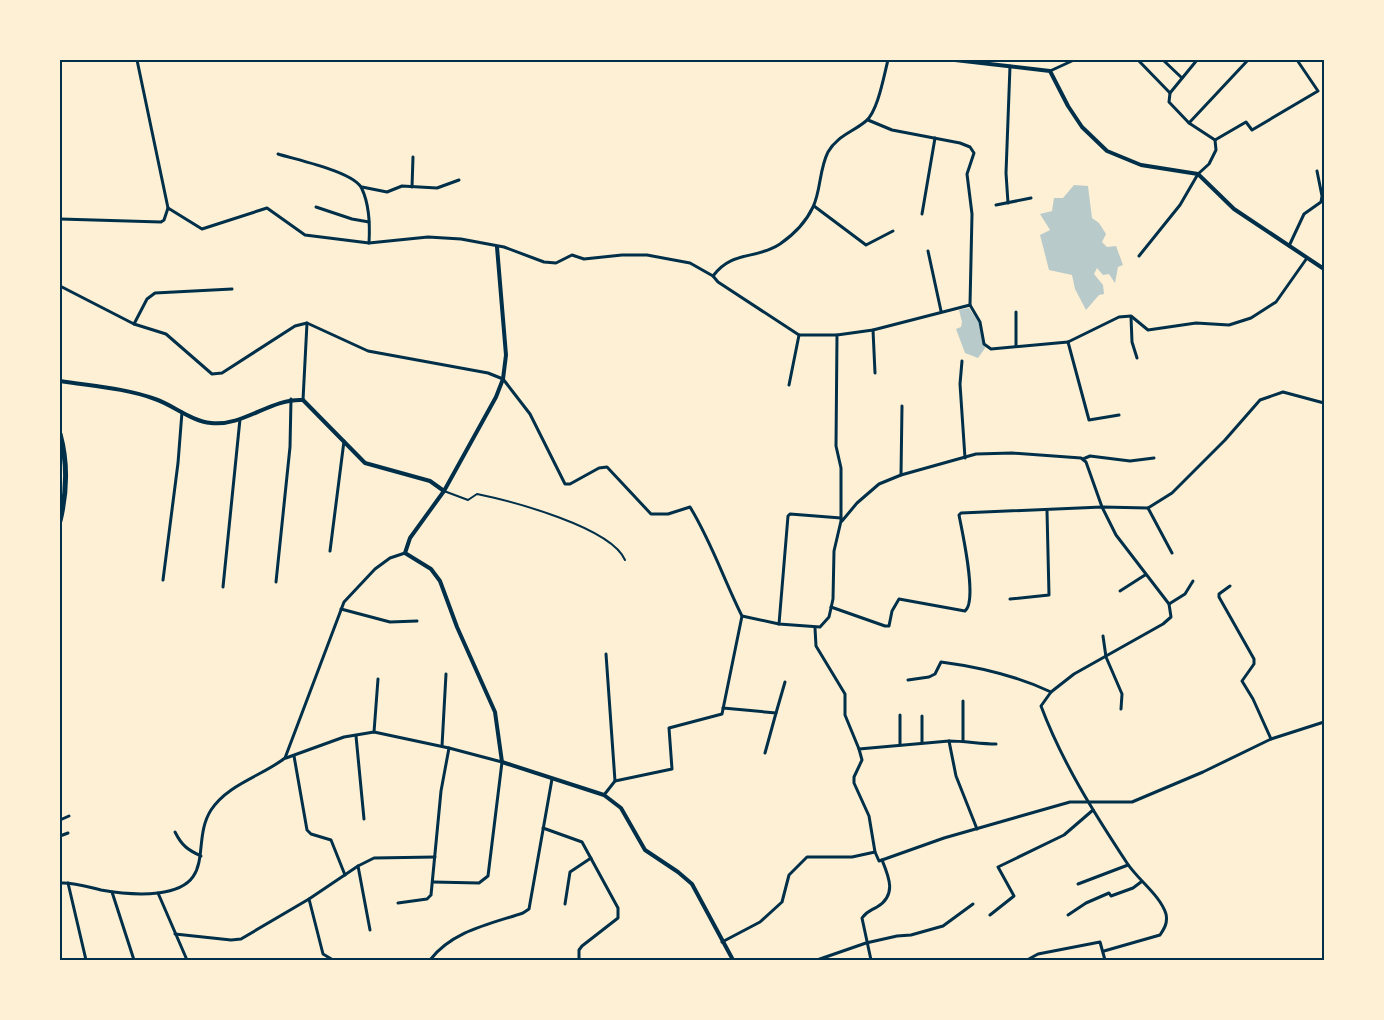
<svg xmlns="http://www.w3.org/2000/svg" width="1384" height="1020" font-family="Rubik,sans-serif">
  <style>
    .green { fill: #b9caca }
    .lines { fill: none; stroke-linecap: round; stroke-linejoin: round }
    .service { stroke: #003049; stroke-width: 2 }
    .minor { stroke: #003049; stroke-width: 3 }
    .tertiary { stroke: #003049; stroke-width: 4 }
    .primary { stroke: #003049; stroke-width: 5 }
    .neatline { fill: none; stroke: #003049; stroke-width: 2 }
  </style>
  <rect width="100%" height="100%" fill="#fdf0d5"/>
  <g class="green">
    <path d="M1074,185l14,1 4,32 7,5 7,11 -4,8 5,5 9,-1 7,19 -5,2 -3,16 -6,-9 -6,1 -6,-7 -3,6 9,11 1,9 -5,1 -13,15 -11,-21 -3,-14 -23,-5 -9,-35 10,-5 -10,-16 12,-3 2,-13h9z"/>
    <path d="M969,308l10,15 6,25 -7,10 -13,-5 -9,-24 5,-2 1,-5 -3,-12z"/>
  </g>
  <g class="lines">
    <path class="service" d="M444,491l24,9 9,-6c34,7 134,33 148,66"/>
    <g class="minor">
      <path d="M137,60l31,148"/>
      <path d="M1138,60l32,33"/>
      <path d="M1163,60l19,18"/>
      <path d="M1050,71l24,-11"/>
      <path d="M868,120l24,10 68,13 10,4 4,6 -7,21 5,40 -2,91"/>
      <path d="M1189,123l59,-63"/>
      <path d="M1215,140l31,-18 6,8 66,-39 -21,-31"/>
      <path d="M278,154c19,6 77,18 84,35 7,15 8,37 7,54"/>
      <path d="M362,187l25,5 15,-6 35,2 22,-8"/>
      <path d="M412,187l1,-30"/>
      <path d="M1008,203l-2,-30 4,-107"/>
      <path d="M996,205l35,-7"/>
      <path d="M814,206l52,39 27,-14"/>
      <path d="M316,207l36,12 17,3"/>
      <path d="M922,214l13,-76"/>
      <path d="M60,219l101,3 3,-2 4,-12 34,21 65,-21 38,27 64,8 59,-6 33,2 43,8 40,15 12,1 16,-8 12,4 38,-4h25l43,8 23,13"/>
      <path d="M1289,246l15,-32 17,-12 1,-6 -5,-25"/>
      <path d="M928,251l13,60"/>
      <path d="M1139,256l41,-51 18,-31 11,-10 7,-14 -1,-10 -26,-17 -20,-21 1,-9 27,-33"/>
      <path d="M60,286l74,38 32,10 46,40 10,-1 73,-47 12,-3 61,28 120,22 15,6 27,35 35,70h5l29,-16 8,-1 44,47h17l22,-7c21,34 34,73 52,109l37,8 41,3 9,-10 4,-18 1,-48 7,-30v-53l-5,-22 1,-111 36,-5 97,-25 10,17 4,22 7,5 77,-7 21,78 30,-5"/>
      <path d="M1016,312v34"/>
      <path d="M1131,317l1,25 5,16"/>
      <path d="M134,324l13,-25 8,-6 77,-4"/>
      <path d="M873,330l2,43"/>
      <path d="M837,335h-38l-81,-53 -5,-6c19,-26 43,-16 67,-32 13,-9 26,-22 33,-37 8,-17 6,-37 15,-55 9,-16 25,-20 38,-31 12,-10 18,-46 22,-61"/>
      <path d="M1068,342l51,-25 12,-1 17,14 48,-7 33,2 22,-7 25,-16 31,-44"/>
      <path d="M962,361l-2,23 5,74"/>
      <path d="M789,385l10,-50"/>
      <path d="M303,400l4,-77"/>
      <path d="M1083,459l7,-3 40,5 24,-3"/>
      <path d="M901,475l1,-69"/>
      <path d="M1148,508l24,45"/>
      <path d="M842,521l15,-18 22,-19 22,-9 75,-21 36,-1 69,5 5,4 16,45 14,28 53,69 2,13 -8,7 -89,50 -23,18 -10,14c21,56 53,107 86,157 11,17 33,32 39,51 2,9 -2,15 -6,21l-56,16"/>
      <path d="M330,551l14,-110"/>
      <path d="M163,580l15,-117 4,-51"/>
      <path d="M276,582l14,-135 1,-48"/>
      <path d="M1230,586l-11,8v3l35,62v5l-12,17 11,18 18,40"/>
      <path d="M223,587l17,-168"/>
      <path d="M1120,591l25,-16"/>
      <path d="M1010,599l39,-4 -2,-84"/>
      <path d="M1169,604l16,-10 8,-13"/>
      <path d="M831,607l54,19h4l3,-15 7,-12 66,12c13,-10 -3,-80 -6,-96l2,-2 141,-6 46,1 24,-15 53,-53 35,-40 23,-8 41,11"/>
      <path d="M341,609l49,13 27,-1"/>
      <path d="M779,624l9,-108 2,-2 51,4"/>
      <path d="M815,628l1,18 29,48v21l14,34"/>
      <path d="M1103,636l3,21 16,37 -1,15"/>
      <path d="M606,654l9,127"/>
      <path d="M908,680l21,-3 6,-3 6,-12c38,5 76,14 110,30"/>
      <path d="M723,708l53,5 -11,40"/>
      <path d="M776,713l9,-31"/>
      <path d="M374,732l4,-53"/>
      <path d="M356,736l8,83"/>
      <path d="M949,741l7,35 21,53"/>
      <path d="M963,741v-40"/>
      <path d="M922,743v-27"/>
      <path d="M900,745v-30"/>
      <path d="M442,746l4,-72"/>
      <path d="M294,756l13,74 4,4 20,6 14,35"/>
      <path d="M286,758l58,-21 30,-5 75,16 53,14 -14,114 -9,7 -46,-1"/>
      <path d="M604,795l11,-14 57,-12 -3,-41 53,-14 20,-98"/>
      <path d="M60,820l9,-4"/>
      <path d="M543,828l39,14 36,66v10l-36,28 -3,4v9l-3,1"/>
      <path d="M175,832c7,14 13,18 26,24"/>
      <path d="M60,836l8,-3"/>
      <path d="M882,860l62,-22 126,-36h62l71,-30 68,-33 53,-17"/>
      <path d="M358,866l12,64"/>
      <path d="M60,883c14,-1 28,4 41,7 17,3 39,5 57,3 60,-7 32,-50 53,-83 17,-26 51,-34 74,-52l59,-156 31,-33 15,-11 15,-5"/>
      <path d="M68,883l18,77"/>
      <path d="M1078,884l50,-19"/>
      <path d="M112,892l22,68"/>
      <path d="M158,893l29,67"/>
      <path d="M309,899l14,55 10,6"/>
      <path d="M398,903l29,-4 4,-4 10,-104 8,-43"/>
      <path d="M565,904l5,-32 21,-14"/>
      <path d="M990,915l24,-19 -16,-29 66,-32 29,-25"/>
      <path d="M1068,915l18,-12 23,-10 2,3 22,-8 8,-6"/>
      <path d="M175,934l56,6 10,-1 68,-40 49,-33 16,-8 61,-1"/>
      <path d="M722,942l38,-20 22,-20 7,-27 18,-18h45l23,-5"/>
      <path d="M430,960c22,-29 60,-36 93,-47l6,-4 23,-130"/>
      <path d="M817,960l49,-17 31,-7 14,-1 32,-9 30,-22"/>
      <path d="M871,960l-9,-42c5,-7 8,-7 15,-11 20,-12 12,-30 5,-47l-3,1 -4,-9 -6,-36 -15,-33v-6l8,-17 -3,-11 90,-8c16,0 31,3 47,3"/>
      <path d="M1027,960l11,-6 62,-12 5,18"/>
    </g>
    <g class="tertiary">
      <path d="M955,60l95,11 18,35 14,21 25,24 34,14 57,9 36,35 90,60"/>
      <path d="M497,247l9,108 -3,24 -7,18 -52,94 -34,47 -5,15 26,16 9,12 17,46 38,85 7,50 102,33 17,13 24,42 33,22 14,12 41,76"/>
      <path d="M60,381c31,5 65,7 95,18 18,6 36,22 56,24 32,4 60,-25 92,-23l62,63 65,18 14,10"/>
    </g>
    <path class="primary" d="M60,434c8,29 7,58 0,87"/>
  </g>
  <rect width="1384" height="1020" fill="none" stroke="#fdf0d5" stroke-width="122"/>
  <rect x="61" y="61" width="1262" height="898" class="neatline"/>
</svg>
